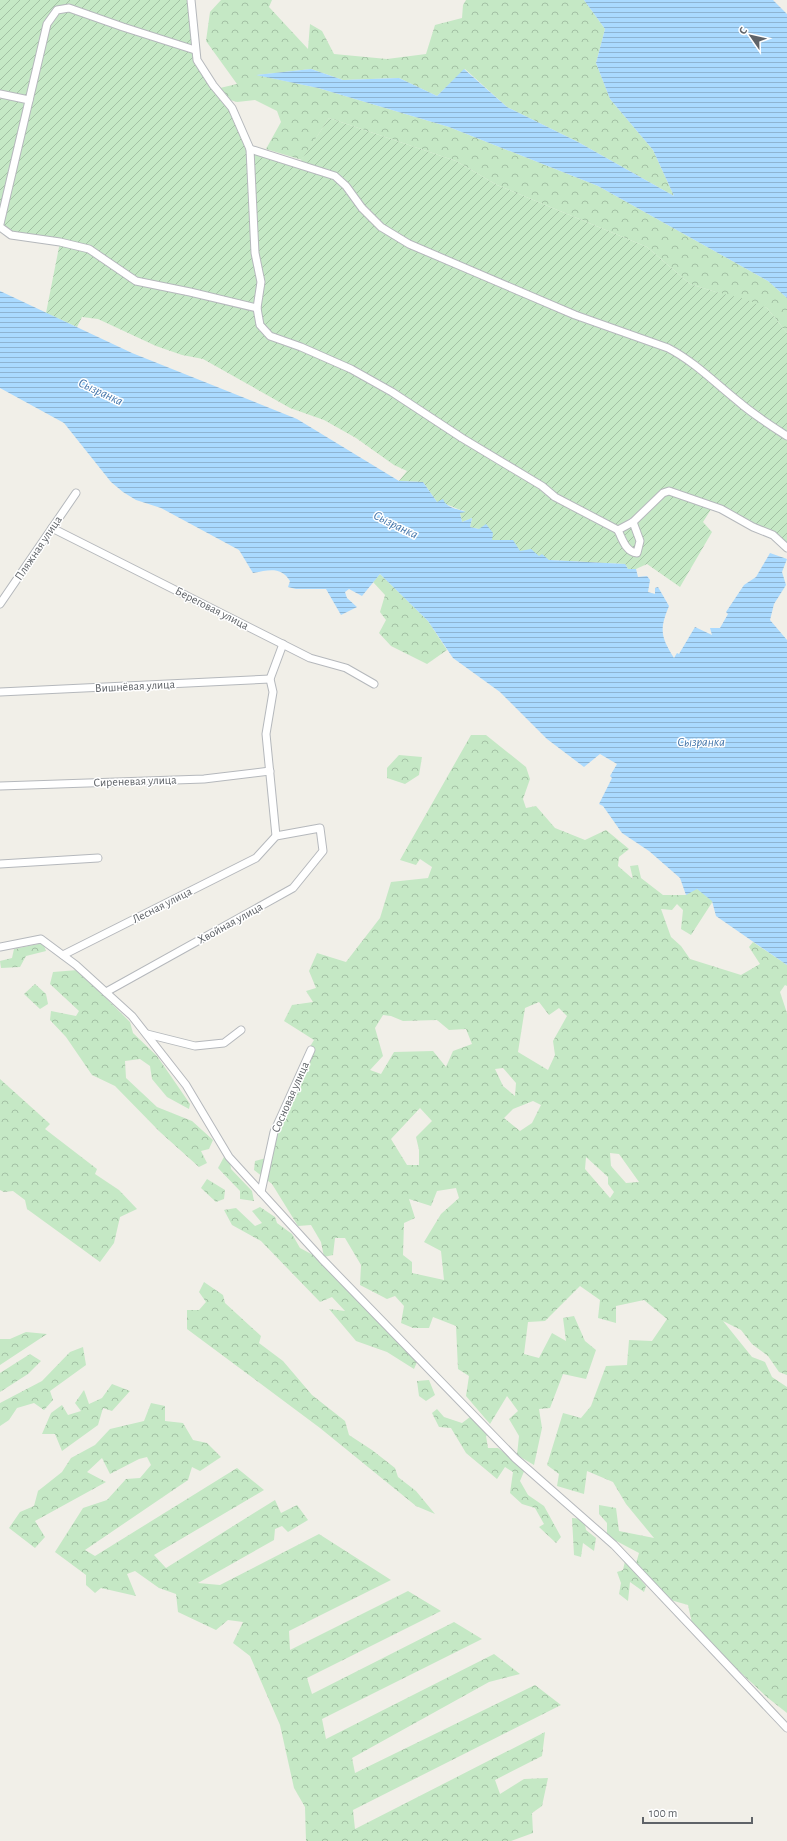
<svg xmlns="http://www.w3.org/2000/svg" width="787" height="1841" font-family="'Alegreya Sans',sans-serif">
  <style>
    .forest { fill: url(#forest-crowns); fill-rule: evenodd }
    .garden { fill: url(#garden-furrows) }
    .water { fill: url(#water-rules) }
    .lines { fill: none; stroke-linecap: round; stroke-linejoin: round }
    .minor-casing { stroke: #b5b8bc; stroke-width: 9 }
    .minor { stroke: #fff; stroke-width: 7 }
    .labels { text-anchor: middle; stroke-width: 3; stroke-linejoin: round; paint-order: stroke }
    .street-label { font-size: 12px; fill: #5f6368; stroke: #fff }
    .water-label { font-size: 13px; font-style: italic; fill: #4174aa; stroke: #fff }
  </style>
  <defs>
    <pattern id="forest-crowns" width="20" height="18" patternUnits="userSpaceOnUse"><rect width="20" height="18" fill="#c5e8c5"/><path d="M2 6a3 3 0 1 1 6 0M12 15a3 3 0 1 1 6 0" fill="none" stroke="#a3c0a4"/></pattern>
    <pattern id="garden-furrows" width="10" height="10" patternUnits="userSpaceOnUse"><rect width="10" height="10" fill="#c5e8c5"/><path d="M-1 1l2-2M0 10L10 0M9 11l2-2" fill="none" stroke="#a3c0a4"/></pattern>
    <pattern id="water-rules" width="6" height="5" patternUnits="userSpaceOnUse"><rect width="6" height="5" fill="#aadaff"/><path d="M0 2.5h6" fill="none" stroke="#8eb4d2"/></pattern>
  </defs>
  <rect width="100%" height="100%" fill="#f1efe8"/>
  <g class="forest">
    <path d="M221,0h51l-3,7 39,42 2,-25 12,7 12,23 53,5 39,-5 9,-29 27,-7 1,-13 3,-5h118l21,29 -9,34 14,36 43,51 21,46 -96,-54 -71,-35 -42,-38 -28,27 -38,-18 -56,2 -32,-11 -54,6 61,13 131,39 149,59 170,95 19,17v35l-20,-25 -77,-24 -43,-37 -150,-62 -41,-24 -127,-43 -27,42 -36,-11 15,-27 -4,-11 -22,-11 -18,2 -13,-4 -4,-10 17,-4 -31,-43 4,-29z"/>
    <path d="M380,574l48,47 19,29 -20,14 -36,-18 -12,-13 7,-13 -6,-8 5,-17 -12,-13z"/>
    <path d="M471,735h15l40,32 4,12 -7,20 3,9 10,-2 19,22 30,12 21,-10 23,19 -10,8 -1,9 15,13 -3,-13 8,-1 3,13 22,17h23l10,-7 17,13 -22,34 -10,-6 2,-19 -6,-6 -5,6 -11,-1 10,28 10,9 9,13 51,16 19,-11 -11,-17 4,-5 34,23v21l-2,-1 -5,7 7,21v362l-8,-3 -11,-16 -16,-12 -11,-14 -18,-9 29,36 13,5 7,15 15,10v326l-19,-15 -75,-70 -5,-23 -21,-6 -32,-32 4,-14 -32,-17v-13l-8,-9v-9l17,3 3,23 35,7 -28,-34 -13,-22 -26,-11 -3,23 -27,-8 2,-12 -12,-9 16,-52 18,5 10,-12 15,-40 21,-1 2,-25 23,1 15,-22 -23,-19 -28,6v17l-18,-5 2,-18 -20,-14 -35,35 -17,1 -4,32 15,4 13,-25 14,8 -3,-23 11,-2 11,25 11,9 -10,29 -23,-5 -13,34 -11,1 3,19 -8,37 -17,-10 2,-19 -10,-17 9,-8 -11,-15 -17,28 -24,-28 3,-20 -11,-7 -2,-43 -23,-9 -4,11h-16l-12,-5 3,-17 -9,-10 -8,3 -27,-14 1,-20 -16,-27h-10l-2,17 -9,2 -3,-15 -10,-17 -13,1 -26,-42 -18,-14 1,-9 15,-4 33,-99 11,-18 -30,-19 8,-16 21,-3 -7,-11 10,-3 -7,-17 8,-18 29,9 34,-44 11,-36 37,-4 4,-11 -12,-8 -4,6 -16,-5zM539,1002l10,13 10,-7 8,8 -14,25 2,14 -7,15 -30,-18 7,-44zM383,1015l8,1 12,5 34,-1 12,10 17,-1 6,15 -19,7 -7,16 -13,-16 -39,1 -13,22 -11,-4 13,-14 -8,-28zM503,1068l13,15 -1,13 -12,-10 -8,-17zM533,1101l8,4 -9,18 -12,8 -16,-13 9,-9zM420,1108l12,13 -16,16 3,13v15h-12l-16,-26zM610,1153l9,1 20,28 -13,1 -15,-17zM586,1157l22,20v7l6,8 -4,6 -25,-29zM456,1188l3,10 -18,16 -17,28 17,9 3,29 -32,-7v-11l-9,-7 1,-32 11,-5 -6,-19 22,7 6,-15z"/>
    <path d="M399,755l23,2 -3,18 -14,9 -18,-6v-10z"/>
    <path d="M43,943l3,8 -20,5 -6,11 -19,1 -1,-7 12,-3 2,-9z"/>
    <path d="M78,970l52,52 3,11 24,23 33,48 -1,5 -22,-12 -15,-18 -2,-13 -10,-7 -15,2 1,17 31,29 35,14 21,19 -4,9 -8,2 6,12 -8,4 -39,-35 -45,-46 -23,-11 -26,-38 -16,-17 1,-9 25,5 3,-5 -29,-27 3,-12z"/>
    <path d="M35,984l11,10 2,10 -8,5 -16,-15z"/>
    <path d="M0,1079l50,45 -5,5 52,40 -2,5 24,16 18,19 -17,8 -6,26 -14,19 -73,-53 -2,-9 -12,-9 -9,1 -4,-2z"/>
    <path d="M224,1157l6,4 1,8 21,22 2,10 -14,-2v-8l-22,-23z"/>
    <path d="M207,1179l18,11 -1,9 -8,3 -15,-14z"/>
    <path d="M260,1207l15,10 2,6 15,11 8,14 15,8 102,106 -3,7 -27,-17 -31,-11 -27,-32 16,2 -13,-14 -12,5 -59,-61 -29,-16 -8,-15 12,-2 19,18 7,-3 -10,-12z"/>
    <path d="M204,1282l19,13 2,8 36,33 -2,7 24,18 29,34 33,26 4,14 23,15 23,18 3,9 18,14 19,23 -19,-8 -96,-78 -133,-99v-19h12l7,-8 -7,-10z"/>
    <path d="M26,1332l21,2 -47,31v-26h10z"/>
    <path d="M83,1347l3,18 -36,26 3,9 -9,10 -10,-7 -17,5 -8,12 -9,6v-23l42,-22 28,-29z"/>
    <path d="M30,1354l11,7 -13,13 -28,18v-19z"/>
    <path d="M429,1380l6,15 -9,6 -7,-5 -2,-15z"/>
    <path d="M112,1384l18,7 -18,20 -9,-3 -5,17 -36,26 -7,-17h-13l9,-21 11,-8 6,10 13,-4 -6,-8 9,-13 5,14 13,-6z"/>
    <path d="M151,1403l14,3v15l18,2 10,17 14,3 14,14 -21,14 -8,-4 -4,13 -103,70 10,6 142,-88 27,22 -110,65 12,13 109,-68 6,13 16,-8 11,15 -20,12 -6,-6 -7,3 -1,11 -76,43 22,2 99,-51 72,46 -102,51 1,19 118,-59 33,20 -134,67 5,16 142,-72 28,17 -160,80 4,20 168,-85 26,20 -31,8 -137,76 3,15 180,-88 26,20 -208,105 2,19 190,-97 -3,24 -47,24 5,14 24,-15 24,-1 -6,28 -10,7 1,20 -22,8h-205l-1,-34 -11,-19 -14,-63 -30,-69 -17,-13 10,-21 -15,-2 -12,10 -38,-18 -2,-18 -17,-6 -24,-17 -8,3 9,22 -35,-8 -6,5 -9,-8v-10l-31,-23 28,-44 24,-8 19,-21 14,-1 11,-13 -4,-8 -8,2 -29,15 -8,-16 -15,14 19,10 -71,39 10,16 -10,11 -26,-20 11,-16 14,-6 4,-15 24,-19 9,-14 24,-13 15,-16 34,-8z"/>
    <path d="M437,1409l7,8 18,6 8,-6 22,16 -6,3 2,12h10l27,21 -5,12 8,14 16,11 17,31 -5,6 -17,-16 5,-3 -9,-16 -13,-4 -12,-11 3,-21 -8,-5 -8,12 -31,-26 -15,-25 -12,-1 -7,-14z"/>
    <path d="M572,1518l12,1 2,11 10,8 -2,13 -11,-8 -2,14 -7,-2z"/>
    <path d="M625,1561l21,25 -2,6 -14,-10 -2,19 -9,-7 2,-11 -4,-11 6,-2z"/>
  </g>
  <path class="garden" d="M0,0h191l5,55 36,53 18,41 49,15 30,-46 127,43 41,24 150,62 43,37 26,8 29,7 22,9 20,25v215l-14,-13 -60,-29 -10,16 9,10 -32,55 -33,-23 -11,5h-8l-3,-5 -76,-4 -29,-9 -28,-11 -13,-11 -9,-2 2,-9 -10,4 -2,-9 5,-2c-10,-2 -18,-8 -28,-9l-14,-20 -24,-1 8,-10 -13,-6 -38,-27 -32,-18 -34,-12 -87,-49 -21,-4 -26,-9 -58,-27 -16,-2 -5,10 -31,-14 14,-71 -49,-7 -11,-8z"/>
  <g class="water">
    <path d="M584,0h189l14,14v284l-19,-17 -170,-95 -149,-59 -131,-39 -62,-13 55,-6 32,11 56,-2 38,18 27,-27 43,38 71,35 96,54 -21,-46 -43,-51 -14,-36 9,-34z"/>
    <path d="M0,291l132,62 165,66 102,62 24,1 14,20 6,-3c3,9 15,10 23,13l-6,1 2,9 10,-4 -2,9 9,2 7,-5 7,9 -1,7h21l7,11 11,-2 8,7 3,-2 7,6 76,4 3,5h8l2,8 9,-1 3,4 -2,12 7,2v-6l3,-1 11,19c-10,24 -8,31 5,52l3,-5 2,1 16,-27 17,8 -2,-7h10l8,-14 -2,-2 18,-27 12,-8 14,-24 17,6 -5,13 4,13 -12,19 -4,16 17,20v325l-71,-49 -4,-15 -15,-12 -11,6 -6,-17 -31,-27 -27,-18 -19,-27 -4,-2 13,-26 -2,-2 7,-12 -17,-10 -16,13 -37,-28 -47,-47 -47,-34 -25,-37 -48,-47 -18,22 -13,-7 -4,3 2,6 10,9 -16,8 -15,-26h-30l-8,-2 2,-6c-9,-15 -22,-11 -37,-8l-14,-23 -78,-42 -25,-8 -13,-8 -12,-10 -47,-59 -64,-35z"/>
  </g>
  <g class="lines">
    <g class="minor-casing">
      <g id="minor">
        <path d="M191,0l6,60 16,25 19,23 18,41 85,27 11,10 16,22 19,19 28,17 166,71 93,33c27,14 47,35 71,54 15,13 31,23 48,34"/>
        <path d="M0,94l29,6"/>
        <path d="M250,149l5,104 6,29 -4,26 3,17 10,11 31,11 50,22 41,23 70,46 80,48 13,11 63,33 15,-8 30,-29 6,-2 52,18 32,18 20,8 14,13"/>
        <path d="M0,224l47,-200 10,-14 12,-2 54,19 72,23"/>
        <path d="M0,227l11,8 49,7 29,7 47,32 54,11 67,16"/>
        <path d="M52,528l258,130 36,10 28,16"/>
        <path d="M618,530c4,9 8,22 19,23l3,-12 -7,-19"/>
        <path d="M0,604l76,-111"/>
        <path d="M0,692l270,-13"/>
        <path d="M0,786l204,-7 66,-8"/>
        <path d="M276,836l-10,-102 7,-42 -3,-13 13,-35"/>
        <path d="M0,864l98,-6"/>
        <path d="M0,947l41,-8 35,26 56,51 54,69 43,72 93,102 193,199 99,87 173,183"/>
        <path d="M63,955l193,-97 20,-22 44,-8 3,23 -30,37 -187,104"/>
        <path d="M147,1034l48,12 29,-3 17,-13"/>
        <path d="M261,1192l13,-60 37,-82"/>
      </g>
    </g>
    <use href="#minor" class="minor"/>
  </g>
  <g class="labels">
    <g class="street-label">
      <text transform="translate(38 548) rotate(-56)" y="4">Пляжная улица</text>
      <text transform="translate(212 608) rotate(27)" y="4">Береговая улица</text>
      <text transform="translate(135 686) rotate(-3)" y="4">Вишнёвая улица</text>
      <text transform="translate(135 781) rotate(-2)" y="4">Сиреневая улица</text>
      <text transform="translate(162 905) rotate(-27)" y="4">Лесная улица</text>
      <text transform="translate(230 923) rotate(-29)" y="4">Хвойная улица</text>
      <text transform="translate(290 1097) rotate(-66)" y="4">Сосновая улица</text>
    </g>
    <g class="water-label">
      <text transform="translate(101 391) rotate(25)" y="5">Сызранка</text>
      <text transform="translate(396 524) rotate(26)" y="5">Сызранка</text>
      <text x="701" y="746">Сызранка</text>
    </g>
  </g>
  <g transform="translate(751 36) rotate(304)" stroke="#ffffff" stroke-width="3" paint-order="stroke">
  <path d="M0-3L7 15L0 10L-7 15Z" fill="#5f6368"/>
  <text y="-6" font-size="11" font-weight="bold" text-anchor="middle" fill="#5f6368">С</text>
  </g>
  <path d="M643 1817v6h109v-6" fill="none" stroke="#5f6368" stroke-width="2"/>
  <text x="649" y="1817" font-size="12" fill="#5f6368" stroke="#ffffff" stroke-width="3" paint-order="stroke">100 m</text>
</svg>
